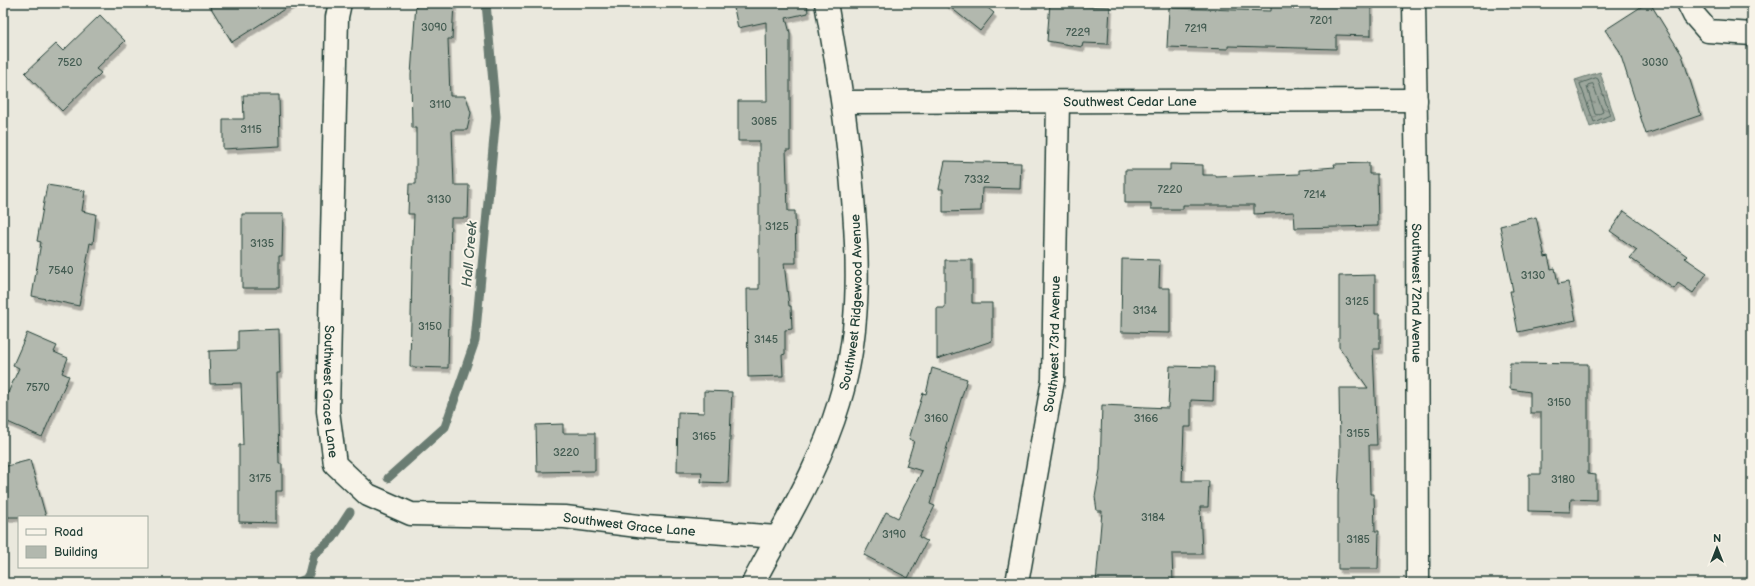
<svg xmlns="http://www.w3.org/2000/svg" width="1755" height="586" font-family="'Balsamiq Sans',sans-serif">
  <style>
    .water { fill: url(#water-ripples); stroke: #6a7c72 }
    .lines { fill: none; stroke-linecap: round; stroke-linejoin: round }
    .shore { stroke: #51675e; stroke-width: 1 }
    .stream { stroke: #6a7c72; stroke-width: 9 }
    .building { fill: #b2b8ae; stroke: #1f3d34; filter: url(#shadow) }
    .minor-casing { stroke: #1f3d34; stroke-width: 25 }
    .minor { stroke: #f7f3e8; stroke-width: 22 }
    .labels { text-anchor: middle; stroke-width: 4; stroke-linejoin: round; paint-order: stroke }
    .number-label { font-size: 11px; fill: #445c52 }
    .street-label { font-size: 13px; fill: #1f3d34; stroke: #f7f3e8 }
    .water-label { font-size: 14px; font-style: italic; fill: #445c53; stroke: #f7f3e8 }
  </style>
  <defs>
    <pattern id="water-ripples" width="26" height="14" patternUnits="userSpaceOnUse"><rect width="26" height="14" fill="#9ca69c"/><path d="M2 4q2-2 4 0t4 0M15 11q2-2 4 0t4 0" fill="none" stroke="#7f8880"/></pattern>
    <filter id="shadow"><feDropShadow dx="2.5" dy="4.5" stdDeviation="0" flood-color="#0004"/></filter>
  </defs>
  <rect width="100%" height="100%" fill="#eae8dd"/>
  <filter id="ink" filterUnits="userSpaceOnUse"><feTurbulence type="fractalNoise" baseFrequency=".025" numOctaves="2"/><feDisplacementMap in="SourceGraphic" scale="8" xChannelSelector="R" yChannelSelector="G"/><feConvolveMatrix kernelMatrix="1 2 1 2 8 2 1 2 1" color-interpolation-filters="sRGB"/></filter>
  <g filter="url(#ink)">
    <path class="water" d="M1600,72l15,47 -25,8 -15,-47z"/>
    <g class="lines">
      <g class="shore">
        <path d="M1596,78l2,1 12,36 -16,7 -14,-38z"/>
        <path d="M1593,84l10,28 -6,3 -2,-1 -8,-27 1,-2z"/>
      </g>
      <g class="stream">
        <path d="M388,478l57,-51 30,-86 21,-225 -10,-113"/>
        <path d="M296,583l10,-4 3,-5 5,-20 19,-16 17,-26"/>
      </g>
    </g>
    <g class="building">
      <path d="M208,3h86l-62,39z"/>
      <path d="M416,3h38l-2,36h-4l2,57h16l5,17 -4,17h-15l2,55h15l-1,33h-17l-3,150 -38,-1 2,-98 2,-55h-6l1,-30h7v-56h-4l-1,-53z"/>
      <path d="M733,3h74l1,10 -22,5 4,15v117h-4l2,61h7l1,52h-12l5,43h2l1,23 -7,1v24l-3,1 1,21 -35,1 -1,-88h12v-148h-21v-40h29l-1,-79 -28,6z"/>
      <path d="M945,3h37l12,10 -14,18z"/>
      <path d="M1050,3h25v3l35,1 -2,37 -25,-1 -1,4 -35,-6z"/>
      <path d="M1308,3l63,1v32l-35,-1v14l-108,-3v3l-61,-2 2,-39 102,3v-6l37,1z"/>
      <path d="M1647,3h3l32,52 19,60 -55,19 -27,-84 -14,-20z"/>
      <path d="M100,15l25,26 -29,28 5,4 -39,38 -37,-38 31,-29 7,7z"/>
      <path d="M243,95h36l1,51 -57,3v-30h21z"/>
      <path d="M945,161l76,2 -1,26 -38,-1 -1,23 -38,1v-23h-4z"/>
      <path d="M1369,163v11h8l1,52 -83,2 -1,-16 -40,2v-9h-71v4h-32v-6h-26v-33h45v-6l33,1v10h13v2l83,-3v-4l36,-3 -1,-3z"/>
      <path d="M47,185l38,6 -3,20 14,3 -3,30 -3,-1 -11,63 -47,-10 9,-54 -4,-1z"/>
      <path d="M1624,211l63,45 -2,2 22,15 -14,20 -15,-10 -4,6 -44,-31 7,-8 -27,-19z"/>
      <path d="M242,214h41l-1,42h-3v32h-37z"/>
      <path d="M1536,217l9,40 3,-1 3,13 4,-1 3,16 10,-2 8,38 -58,12 -8,-41h3l-13,-65z"/>
      <path d="M1122,259l38,1 -1,28h11v45l-49,-1z"/>
      <path d="M945,260h27v43h20v38l-55,18v-51h8z"/>
      <path d="M1375,275v39h5v35h-7l4,96h-8l1,49h4l1,37h4l-1,38h-40v-74l2,-46 -1,-61h29l-29,-41v-71z"/>
      <path d="M279,329l1,44h-3l2,91h3v27h-6v32l-37,-1v-77h4l-2,-62 -31,1 -1,-33 29,-1v-19z"/>
      <path d="M27,333l30,13 -3,6 14,6 -6,15 7,3 -27,61 -39,-17v-16l16,-36 -6,-3z"/>
      <path d="M1510,363l78,1v110l8,1v25l-25,-1 -1,13 -41,-1v-37h12v-61h-11v-21l-20,-3z"/>
      <path d="M1170,366l44,1 -1,34 -22,-1v27h-7l-2,54h27l-1,26h-8l2,47h-30l1,29h-77l6,-72h-5l-2,-14 5,-27 2,-65 66,3z"/>
      <path d="M932,368l35,11 -37,125 5,2 -16,31 8,4 -19,37 -44,-23 22,-43 12,6 24,-47 -16,-5 8,-25 -5,-2 14,-46 3,1z"/>
      <path d="M704,391l28,1 -4,91 -27,-1 1,-10h-25l1,-60 26,1z"/>
      <path d="M563,424v9h32v38l-58,1 -1,-47z"/>
      <path d="M30,460l16,57h-43v-50z"/>
    </g>
    <g class="lines">
      <g class="minor-casing">
        <g id="minor">
          <path id="s1" d="M340,3l-3,14 -9,394 7,53 33,31 43,19 154,3 81,10 131,10"/>
          <path id="s2" d="M1414,3l3,184 1,396"/>
          <path d="M1688,3l6,12 14,16 44,3"/>
          <path id="s3" d="M844,102l572,-2"/>
          <path id="s4" d="M753,583c31,-59 67,-116 86,-180 21,-67 20,-136 14,-205 -5,-66 -15,-130 -27,-195"/>
          <path id="s5" d="M1017,583l36,-203 5,-278"/>
        </g>
      </g>
      <use href="#minor" class="minor"/>
    </g>
  </g>
  <g class="labels">
    <g class="number-label">
      <text x="1321" y="24">7201</text>
      <text x="434" y="31">3090</text>
      <text x="1196" y="32">7219</text>
      <text x="1078" y="36">7229</text>
      <text x="70" y="66">7520</text>
      <text x="1655" y="66">3030</text>
      <text x="440" y="108">3110</text>
      <text x="764" y="125">3085</text>
      <text x="251" y="133">3115</text>
      <text x="977" y="183">7332</text>
      <text x="1170" y="193">7220</text>
      <text x="1315" y="198">7214</text>
      <text x="439" y="203">3130</text>
      <text x="777" y="230">3125</text>
      <text x="262" y="247">3135</text>
      <text x="61" y="274">7540</text>
      <text x="1533" y="279">3130</text>
      <text x="1357" y="305">3125</text>
      <text x="1145" y="314">3134</text>
      <text x="430" y="330">3150</text>
      <text x="766" y="343">3145</text>
      <text x="38" y="391">7570</text>
      <text x="1559" y="406">3150</text>
      <text x="936" y="422">3160</text>
      <text x="1146" y="422">3166</text>
      <text x="1358" y="437">3155</text>
      <text x="704" y="440">3165</text>
      <text x="566" y="456">3220</text>
      <text x="260" y="482">3175</text>
      <text x="1563" y="483">3180</text>
      <text x="1153" y="521">3184</text>
      <text x="894" y="538">3190</text>
      <text x="1358" y="543">3185</text>
    </g>
    <g class="street-label">
      <text dy="5" stroke="none"><textPath href="#s3" startOffset="286">Southwest Cedar Lane</textPath></text>
      <text dy="5" stroke="none"><textPath href="#s2" startOffset="290">Southwest 72nd Avenue</textPath></text>
      <text dy="5" stroke="none"><textPath href="#s4" startOffset="302">Southwest Ridgewood Avenue</textPath></text>
      <text dy="5" stroke="none"><textPath href="#s5" startOffset="242">Southwest 73rd Avenue</textPath></text>
      <text dy="5" stroke="none"><textPath href="#s1" startOffset="389">Southwest Grace Lane</textPath></text>
      <text dy="5" stroke="none"><textPath href="#s1" startOffset="773">Southwest Grace Lane</textPath></text>
    </g>
    <g class="water-label">
      <text transform="translate(469 254) rotate(-85)" y="5">Hall Creek</text>
    </g>
  </g>
  <rect width="1755" height="586" fill="none" stroke="#f7f3e8" stroke-width="16"/>
  <rect x="8" y="8" width="1739" height="570" fill="none" stroke="#1f3d34" stroke-width="1.5" filter="url(#ink)"/>
  <rect x="18" y="516" width="130" height="52" fill="#f7f3e8" stroke="#a1aaa0"/>
  <rect x="26" y="529" width="20" height="6" fill="#f7f3e8" stroke="#a1aaa0"/>
  <text x="54" y="536" font-size="12" fill="#1f3d34">Road</text>
  <rect x="26" y="546" width="20" height="12" fill="#b2b8ae" stroke="#a1aaa0"/>
  <text x="54" y="556" font-size="12" fill="#1f3d34">Building</text>
  <g transform="translate(1717 548)" stroke="#f7f3e8" stroke-width="3" paint-order="stroke">
  <path d="M0-3L7 15L0 10L-7 15Z" fill="#1f3d34"/>
  <text y="-6" font-size="11" font-weight="bold" text-anchor="middle" fill="#1f3d34">N</text>
  </g>
</svg>
